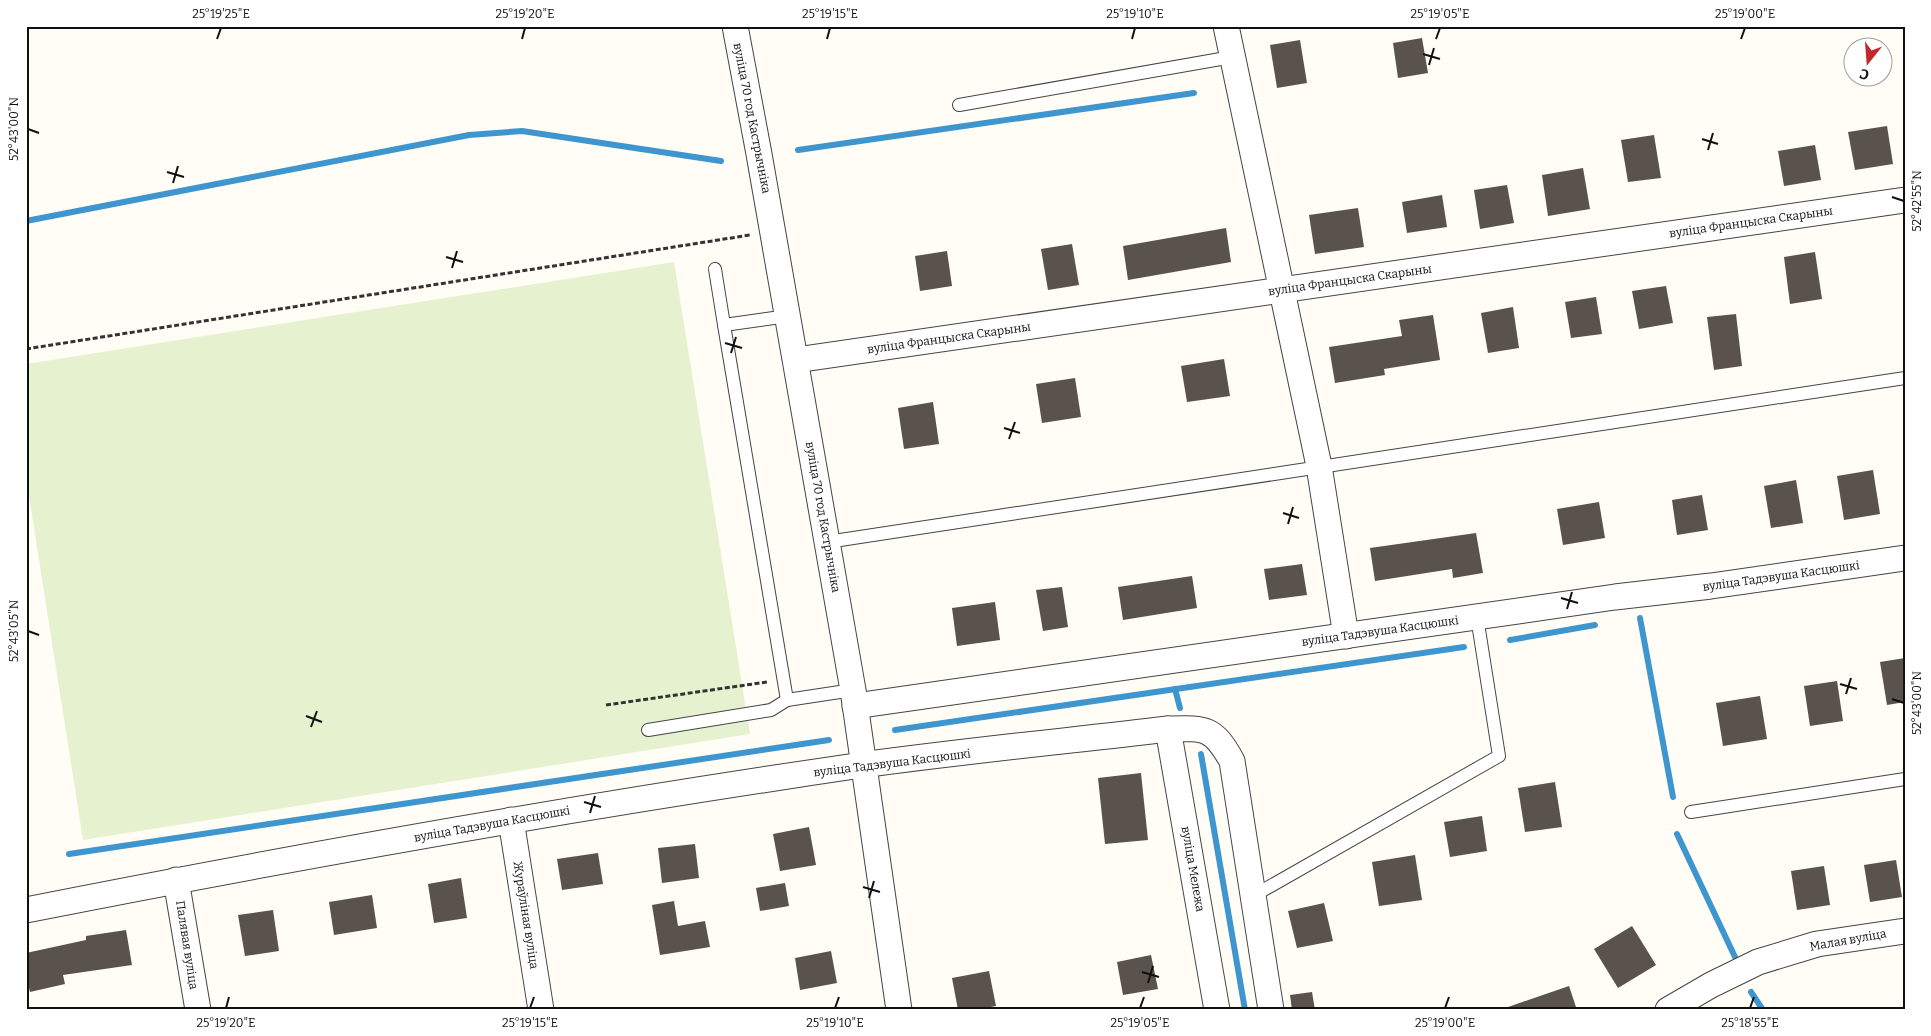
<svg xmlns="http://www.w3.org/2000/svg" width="1931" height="1036" font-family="Bitter,serif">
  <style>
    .pitch { fill: #e6f2cf }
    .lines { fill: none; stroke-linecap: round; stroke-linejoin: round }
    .stream { stroke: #3f96cf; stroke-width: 6 }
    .building { fill: #5a524d }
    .service-casing { stroke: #444; stroke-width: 14 }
    .minor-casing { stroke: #444; stroke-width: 27 }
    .path { stroke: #333; stroke-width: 3; stroke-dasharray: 5 2.5; stroke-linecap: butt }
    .service { stroke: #fff; stroke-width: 12 }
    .minor { stroke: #fff; stroke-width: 25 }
    .ticks { fill: none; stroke: #111; stroke-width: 2 }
    .labels { text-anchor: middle; stroke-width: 5; stroke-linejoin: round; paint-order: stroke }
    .street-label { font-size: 12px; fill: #111; stroke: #fff }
    .neatline { fill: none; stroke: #111; stroke-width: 2 }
    .ticks-label { font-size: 12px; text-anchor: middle; fill: #111 }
  </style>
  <rect width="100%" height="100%" fill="#fffdf5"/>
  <path class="pitch" d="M674,262l76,472 -667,106 -57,-363v-113z"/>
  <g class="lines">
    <g class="stream">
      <path d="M798,150l396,-57"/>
      <path d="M26,221l443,-86 53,-4 199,30"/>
      <path d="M1640,618l33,179"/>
      <path d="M1510,640l85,-15"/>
      <path d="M1175,689l5,19"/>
      <path d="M895,730l569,-83"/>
      <path d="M1201,754l44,256"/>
      <path d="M1677,834l58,123"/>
      <path d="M69,854l760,-114"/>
      <path d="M1751,992l12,18"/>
    </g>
  </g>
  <g class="building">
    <path d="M1422,38l6,35 -30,5 -5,-35z"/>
    <path d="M1300,40l7,43 -30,5 -7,-43z"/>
    <path d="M1887,126l6,38 -38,6 -7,-38z"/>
    <path d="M1654,135l7,43 -33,4 -7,-42z"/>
    <path d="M1815,145l6,35 -37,6 -6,-35z"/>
    <path d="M1583,168l7,41 -42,7 -6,-41z"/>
    <path d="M1507,185l7,38 -34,6 -6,-39z"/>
    <path d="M1442,195l5,32 -40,6 -5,-31z"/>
    <path d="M1358,208l6,39 -49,7 -6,-39z"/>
    <path d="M1226,228l5,34 -103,18 -5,-34z"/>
    <path d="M1072,244l7,41 -31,5 -7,-41z"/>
    <path d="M947,251l5,35 -32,5 -5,-35z"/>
    <path d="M1815,252l7,47 -32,5 -6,-47z"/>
    <path d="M1666,286l7,37 -34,6 -7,-38z"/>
    <path d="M1596,297l6,37 -31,4 -6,-36z"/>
    <path d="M1513,307l6,41 -31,5 -7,-40z"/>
    <path d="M1736,314l6,52 -28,4 -7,-53z"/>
    <path d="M1433,315l7,45 -56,9 1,6 -50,8 -6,-36 73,-11 -3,-16z"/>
    <path d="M1224,359l6,37 -43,6 -6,-36z"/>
    <path d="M1075,378l6,39 -39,6 -6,-39z"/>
    <path d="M933,402l6,42 -35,5 -6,-41z"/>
    <path d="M1873,470l7,44 -36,6 -7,-44z"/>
    <path d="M1796,480l7,43 -32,5 -7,-42z"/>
    <path d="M1702,495l6,35 -31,5 -5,-35z"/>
    <path d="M1599,502l6,36 -42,7 -6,-36z"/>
    <path d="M1476,533l7,40 -30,5 -1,-9 -77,12 -5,-33z"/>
    <path d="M1302,564l5,31 -38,5 -5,-31z"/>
    <path d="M1192,576l5,32 -74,12 -5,-33z"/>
    <path d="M1062,587l6,40 -25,4 -7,-41z"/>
    <path d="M995,602l5,38 -43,6 -5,-38z"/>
    <path d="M1905,658v44l-18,3 -7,-43z"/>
    <path d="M1837,681l6,40 -33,5 -6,-40z"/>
    <path d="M1760,696l7,43 -44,7 -7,-43z"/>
    <path d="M1141,773l7,67 -43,4 -7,-66z"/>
    <path d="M1555,782l7,45 -37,5 -7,-44z"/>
    <path d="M1482,816l5,35 -37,6 -6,-35z"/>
    <path d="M809,827l7,38 -36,6 -7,-37z"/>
    <path d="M695,844l4,34 -37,5 -4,-35z"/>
    <path d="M598,853l5,31 -41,6 -5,-31z"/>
    <path d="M1415,855l7,45 -43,6 -7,-44z"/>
    <path d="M1896,860l6,37 -32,5 -6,-37z"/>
    <path d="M1824,866l6,39 -33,5 -6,-39z"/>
    <path d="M461,878l6,40 -33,5 -6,-39z"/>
    <path d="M785,883l4,23 -29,5 -4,-23z"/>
    <path d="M372,895l5,33 -43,7 -5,-33z"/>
    <path d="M674,901l4,25 27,-5 5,26 -50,8 -8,-50z"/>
    <path d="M1324,903l9,38 -36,7 -9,-37z"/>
    <path d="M273,910l6,41 -34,5 -7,-41z"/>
    <path d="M1632,926l24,39 -38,23 -24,-39z"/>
    <path d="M126,930l6,35 -69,10 2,9 -35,8 -4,-17v-22l60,-13v-4z"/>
    <path d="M831,951l6,32 -37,7 -5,-32z"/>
    <path d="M1151,955l7,34 -35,6 -6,-33z"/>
    <path d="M989,971l7,35 -21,4h-17l-6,-32z"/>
    <path d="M1569,986l8,24h-69v-3z"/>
    <path d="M1312,992l3,18h-23l-2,-15z"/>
  </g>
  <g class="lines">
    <g class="service-casing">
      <g id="service">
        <path d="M959,105l273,-48"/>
        <path d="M715,269l9,56"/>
        <path d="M788,316l-64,9 63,375 66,-10"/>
        <path d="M827,542l1078,-164"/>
        <path d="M648,730l123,-20 16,-10"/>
        <path d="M1691,812l214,-33"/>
        <path d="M1253,896l246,-140 -22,-139"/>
      </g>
    </g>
    <g class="minor-casing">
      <g id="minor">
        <path d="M735,26l24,128 94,536 46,320"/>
        <path d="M1226,26l93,440 27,170"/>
        <path d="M796,360l1109,-160"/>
        <path d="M855,706l760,-109 96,-11 194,-28"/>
        <path d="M1168,729l49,281"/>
        <path d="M511,820l30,190"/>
        <path d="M176,880l22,130"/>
        <path d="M26,910c278,-55 556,-104 836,-145 102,-14 204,-24 306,-36 38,-1 45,-2 64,32l39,249"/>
        <path d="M1668,1010l43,-25 47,-23 59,-18 88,-13"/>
      </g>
    </g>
    <g class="path">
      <path d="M26,349l724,-114"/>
      <path d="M606,705l161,-23"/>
    </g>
    <use href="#service" class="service"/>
    <use href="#minor" class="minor"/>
  </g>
  <path class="ticks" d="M217,39l4,-11M522,39l3,-11M827,39l3,-11M1132,39l3,-11M1436,39l4,-11M1741,39l4,-11M1423,54l17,5M1429,65l5,-17M28,129l11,4M1702,139l16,5M1708,150l5,-17M167,172l17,5M173,183l5,-17M1892,197l12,4M446,257l17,5M452,268l5,-17M725,343l17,5M731,353l5,-16M1004,428l16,5M1009,439l6,-17M1283,513l16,5M1288,524l5,-17M1561,598l17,5M1567,609l5,-17M28,631l11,4M1840,684l17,5M1846,694l5,-16M1892,699l12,4M306,716l16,6M311,727l6,-16M584,802l17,5M590,813l5,-17M863,887l17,5M869,898l5,-17M1142,972l17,5M1148,983l5,-17M226,1008l3,-11M530,1008l4,-11M835,1008l4,-11M1140,1008l4,-11M1445,1008l4,-11M1750,1008l4,-11"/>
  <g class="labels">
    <g class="street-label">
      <text transform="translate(752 118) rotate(79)" y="4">вуліца 70 год Кастрычніка</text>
      <text transform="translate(1751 222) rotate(-8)" y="4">вуліца Францыска Скарыны</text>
      <text transform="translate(1350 280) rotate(-8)" y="4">вуліца Францыска Скарыны</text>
      <text transform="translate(949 338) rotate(-8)" y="4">вуліца Францыска Скарыны</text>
      <text transform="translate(823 517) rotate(80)" y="4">вуліца 70 год Кастрычніка</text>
      <text transform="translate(1781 576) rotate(-8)" y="4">вуліца Тадэвуша Касцюшкі</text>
      <text transform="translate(1380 631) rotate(-8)" y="4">вуліца Тадэвуша Касцюшкі</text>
      <text transform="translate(892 763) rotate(-7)" y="4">вуліца Тадэвуша Касцюшкі</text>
      <text transform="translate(492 824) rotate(-10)" y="4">вуліца Тадэвуша Касцюшкі</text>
      <text transform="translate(1193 869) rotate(80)" y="4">вуліца Мележа</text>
      <text transform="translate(526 915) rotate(81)" y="4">Жураўліная вуліца</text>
      <text transform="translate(1848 940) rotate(-10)" y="4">Малая вуліца</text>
      <text transform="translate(187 945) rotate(81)" y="4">Палявая вуліца</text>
    </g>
  </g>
  <rect width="1931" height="1036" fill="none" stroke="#ffffff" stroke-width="55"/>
  <g transform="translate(1868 62) rotate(197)"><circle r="24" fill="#ffffff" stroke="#a0a0a0"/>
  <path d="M0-4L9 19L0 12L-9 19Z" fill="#c4262e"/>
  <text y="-8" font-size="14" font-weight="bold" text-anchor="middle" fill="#111111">С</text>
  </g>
  <rect x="28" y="28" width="1876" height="980" class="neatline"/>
  <g class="ticks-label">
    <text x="221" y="18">25°19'25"E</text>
    <text x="525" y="18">25°19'20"E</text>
    <text x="830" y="18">25°19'15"E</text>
    <text x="1135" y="18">25°19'10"E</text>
    <text x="1440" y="18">25°19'05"E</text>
    <text x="1745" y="18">25°19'00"E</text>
    <text transform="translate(14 129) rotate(-90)" y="4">52°43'00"N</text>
    <text transform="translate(1917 201) rotate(-90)" y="4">52°42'55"N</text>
    <text transform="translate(14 631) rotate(-90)" y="4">52°43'05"N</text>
    <text transform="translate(1917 703) rotate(-90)" y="4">52°43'00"N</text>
    <text x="226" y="1027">25°19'20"E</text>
    <text x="530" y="1027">25°19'15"E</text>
    <text x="835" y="1027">25°19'10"E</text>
    <text x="1140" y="1027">25°19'05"E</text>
    <text x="1445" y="1027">25°19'00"E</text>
    <text x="1750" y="1027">25°18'55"E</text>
  </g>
</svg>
